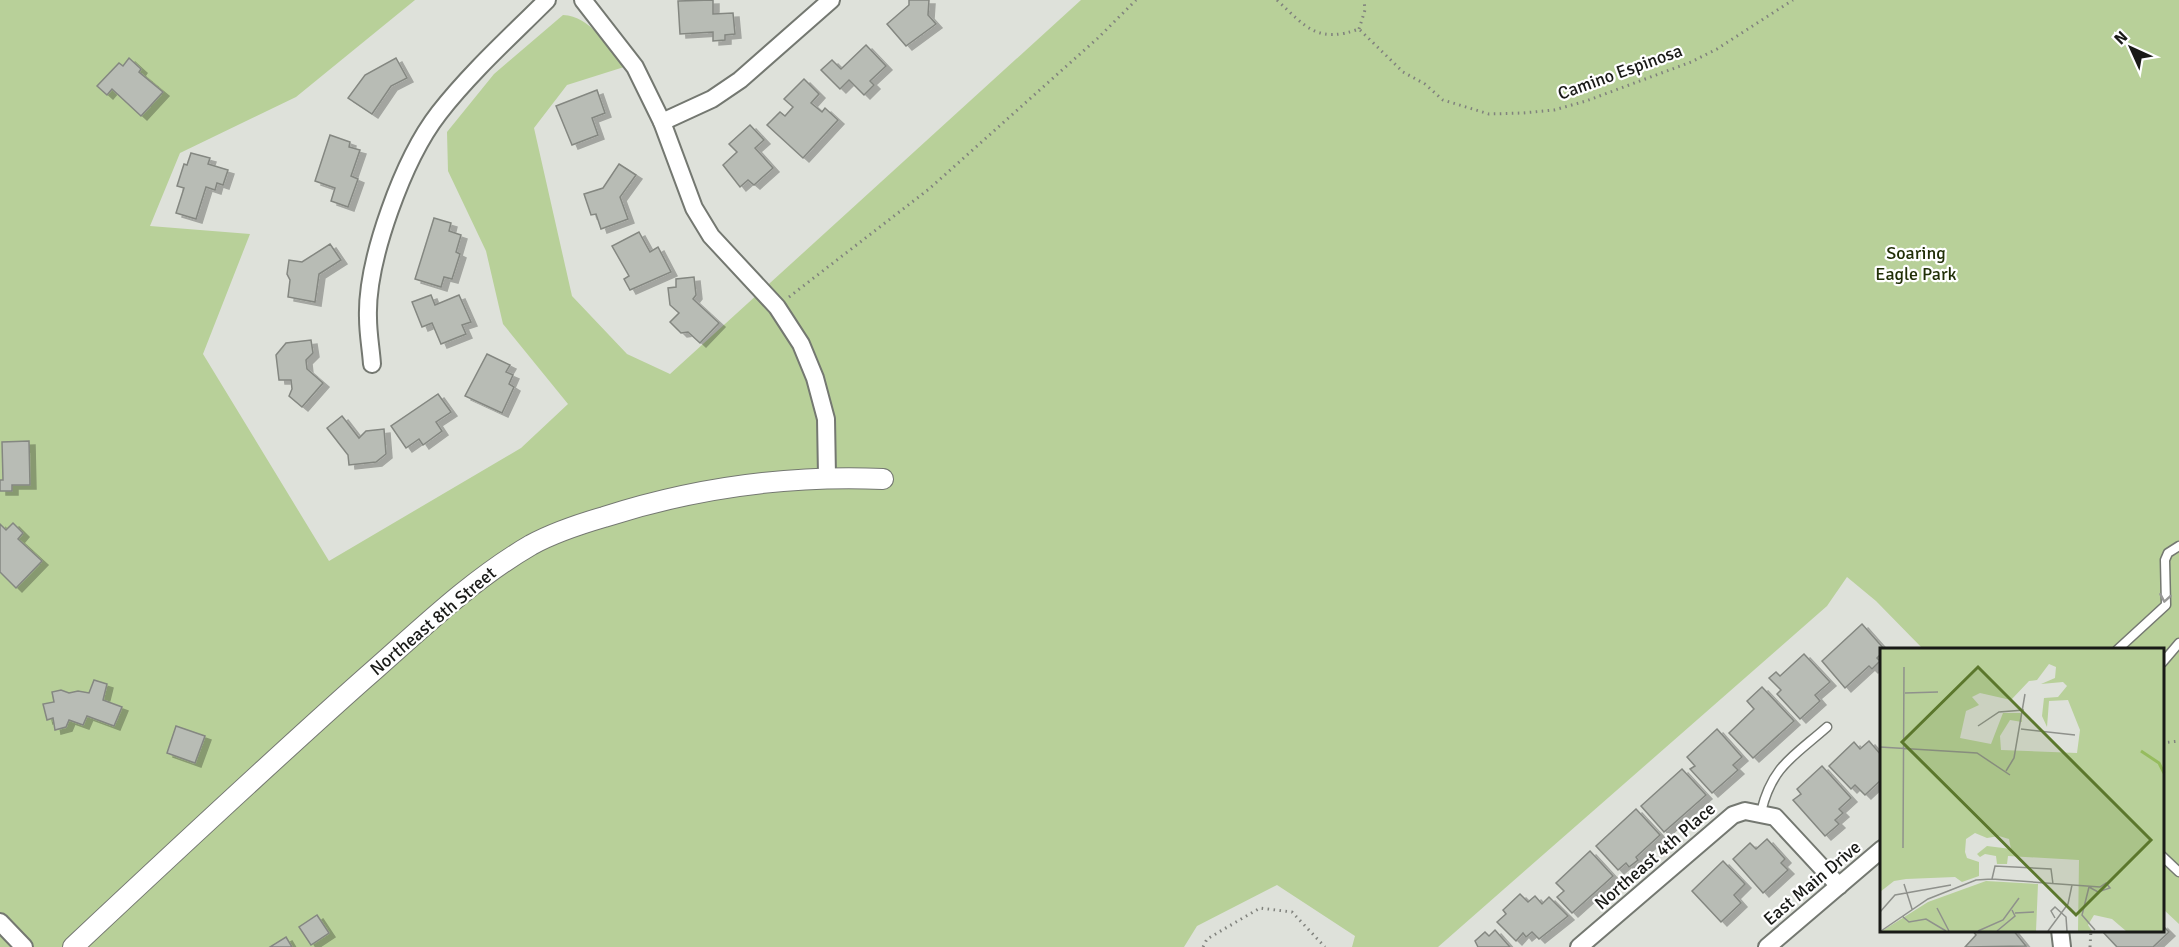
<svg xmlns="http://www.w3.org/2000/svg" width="2179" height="947" font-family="Signika,sans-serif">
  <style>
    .green { fill: #b8d099 }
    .building { fill: #b8bcb5; stroke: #848781; stroke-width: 1.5; filter: url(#shadow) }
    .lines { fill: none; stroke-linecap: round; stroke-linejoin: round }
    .service-casing { stroke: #747871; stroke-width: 11 }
    .minor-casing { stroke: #747871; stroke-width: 20 }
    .tertiary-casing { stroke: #747871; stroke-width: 22 }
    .path { stroke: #80827d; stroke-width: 3; stroke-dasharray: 1.5 4.5; stroke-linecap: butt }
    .service { stroke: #fff; stroke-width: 8 }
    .minor { stroke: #fff; stroke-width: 16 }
    .tertiary { stroke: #fff; stroke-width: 20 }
    .oneway { stroke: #989897 }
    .labels { text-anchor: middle; stroke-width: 4.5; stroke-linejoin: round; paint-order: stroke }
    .street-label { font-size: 18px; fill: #191a17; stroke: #fff }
    .park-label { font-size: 18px; fill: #212f07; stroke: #fff }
    .inset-river { fill: none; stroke: #96bc5e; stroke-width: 3 }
    .inset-road { fill: none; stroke: #8f918c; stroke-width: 1.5 }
    .view { fill: #5b772c; fill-opacity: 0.15; stroke: #5b772c; stroke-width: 3 }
    .inset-edge { fill: none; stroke: #191a17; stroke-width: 3 }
  </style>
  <defs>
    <filter id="shadow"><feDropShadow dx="6" dy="4" stdDeviation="0" flood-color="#0004"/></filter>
  </defs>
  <rect width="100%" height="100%" fill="#dee1da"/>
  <path class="green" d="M0,0h415l-119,97 -116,56 -30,73 100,8 -47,120 126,207 192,-113 47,-44 -65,-80 -17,-73 -38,-80 -1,-39 47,-58 69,-59c28,1 44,32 61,52l-57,18 -33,43 38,168 55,58 43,20 411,-374h1098v924l-16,-15 -1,-259h-238l-48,-49 -29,-24 -20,29 -389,341h-86l3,-11 -78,-51 -80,41 -13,21h-1184z"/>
  <g class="building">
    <path d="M713,0v14l20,-1 2,21 -10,1v5l-12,1v-9l-33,2 -2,-33z"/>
    <path d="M909,0h20l-1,15 8,9 -30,22 -19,-22 22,-19z"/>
    <path d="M866,45l20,21 -16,15 4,4 -10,10 -15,-15 -9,9 -19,-19 11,-10 9,9z"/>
    <path d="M129,58l12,11 -2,3 24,20 -22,24 -29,-27 -5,6 -10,-9 22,-23 4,3z"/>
    <path d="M396,58l11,20 -16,8 -19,28 -24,-16 17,-23z"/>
    <path d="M804,79l15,15 -8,9 11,9 3,-4 13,12 -35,38 -36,-33 13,-13 5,4 8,-9 -9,-8z"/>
    <path d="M597,90l8,23 -13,5 6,17 -26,10 -16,-39z"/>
    <path d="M750,125l14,15 -9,8 18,20 -19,17 -6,-5 -8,7 -17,-22 14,-13 -8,-8z"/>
    <path d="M330,135l20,7 -1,5 11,3 -9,26 7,3 -10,28 -17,-6 4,-13 -20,-7z"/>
    <path d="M191,153l19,5 -2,6 20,6 -5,15 -6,-2 -2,7 -9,-3 -10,32 -20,-6 8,-25 -7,-2 7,-22 3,1z"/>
    <path d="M619,164l17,11 -16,22 8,22 -27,10 -5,-15 -5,1 -7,-21 19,-6z"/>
    <path d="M434,218l17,5 -2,8 12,4 -5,17 4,2 -8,25 -8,-2 -3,10 -26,-8z"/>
    <path d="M639,232l11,20 8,-5 13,25 -41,18 -6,-11 5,-3 -17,-30z"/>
    <path d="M330,244l11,16 -22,14 -4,28 -27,-5 2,-17 -3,-6 2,-14 13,2z"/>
    <path d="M694,277l2,18 -3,4 26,24 -19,20 -12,-11 -7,1 -11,-11 9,-9 -9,-8 -2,-17 8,-1v-8z"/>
    <path d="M431,295l4,10 24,-10 12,27 -9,3 4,9 -25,10 -9,-21 -10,4 -10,-25z"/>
    <path d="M311,340l2,13 -7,7 1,9 16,14 -21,24 -13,-11 3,-7 -1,-9h-12l-3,-25 10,-12z"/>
    <path d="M487,354l23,11 -4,7 7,3 -4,9 5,3 -12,26 -37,-17z"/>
    <path d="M438,394l13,18 -15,10 6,9 -19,14 -4,-6 -13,9 -15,-22z"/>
    <path d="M342,416l17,22 7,-7 18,-2 2,25 -10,8 -27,3 -1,-10 -21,-27z"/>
    <path d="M29,441l1,44h-18v6h-12v-11h3l-1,-38z"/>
    <path d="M13,523l10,10 -5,6 24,22 -26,27 -16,-16v-48l6,6z"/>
    <path d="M1862,624l23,26 -8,8 3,3 -8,8 -3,-3 -24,22 -23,-27z"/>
    <path d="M1804,654l26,28 -15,13 5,6 -20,18 -23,-25 4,-4 -12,-12 7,-6 4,4z"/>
    <path d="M94,680l13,4 -4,16 19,7 -8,19 -27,-10 -4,9 -14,-5 -3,7 -11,3 -2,-12 -6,2 -4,-16 11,-2 -2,-10 9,-2 8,3 9,-2 11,2z"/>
    <path d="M1762,687l32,34 -41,37 -24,-25 25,-24 -7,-8z"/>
    <path d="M176,726l29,10 -10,27 -28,-10z"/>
    <path d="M1717,729l25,28 -9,8 5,5 -26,23 -22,-24 5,-3 -8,-9z"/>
    <path d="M1869,741l13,15v23l-17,16 -10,-10 -4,4 -22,-23 25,-24 6,7z"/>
    <path d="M1822,766l29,32 -12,11 4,4 -8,7 4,4 -14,12 -32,-36 8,-6 -4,-5z"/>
    <path d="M1682,769l24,26 -42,37 -23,-26z"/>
    <path d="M1636,809l24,26 -24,22 2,3 -9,7 -3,-4 -8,7 -22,-24z"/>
    <path d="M1767,839l18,20 -4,4 7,7 -25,23 -30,-34 17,-16 6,6z"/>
    <path d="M1590,851l23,25 -41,37 -15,-16 7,-6 -8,-8z"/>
    <path d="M1723,861l22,23 -11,11 7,8 -20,19 -29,-31z"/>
    <path d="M1520,894l8,8 7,-6 7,8 7,-7 19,19 -29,23 -7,-7 -6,5 -3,-4 -7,8 -19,-19 9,-8 -3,-4z"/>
    <path d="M317,915l12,18 -18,12 -12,-18z"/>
    <path d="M2162,925l7,7 -16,15h-36l-16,-17h61z"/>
    <path d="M1495,930l15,17h-32l-3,-6 10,-9 4,4z"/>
    <path d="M1972,930h41l13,16 -61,1 11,-12z"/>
    <path d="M286,937l6,10h-22z"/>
  </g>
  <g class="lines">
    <g class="service-casing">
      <g id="service">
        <path d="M2117,650l49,-45 -1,-45 3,-7 11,-7"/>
        <path d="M2162,663l17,-20"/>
        <path d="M1761,812c11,-46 32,-55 66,-85"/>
        <path d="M2162,856l17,16"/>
      </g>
    </g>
    <g class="minor-casing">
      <g id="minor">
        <path d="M583,0l52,67 27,55 32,86 17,28 66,71 24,37 14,34 11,41 1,57"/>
        <path d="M662,122l50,-23 28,-19 91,-80"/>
        <path d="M372,364c-1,-15 -4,-30 -4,-46 -2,-58 36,-160 71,-205 32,-41 72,-77 108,-113"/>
        <path d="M0,922l24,25"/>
        <path d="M2060,930l2,17"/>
        <path d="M1579,947l154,-132 12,-4 30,6 64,69"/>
        <path d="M1767,947l115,-98"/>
      </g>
    </g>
    <g class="tertiary-casing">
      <path id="tertiary" d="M73,947c96,-90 192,-180 291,-268 53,-46 105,-98 167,-134 22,-12 49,-21 73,-28 90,-29 184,-42 279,-38"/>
    </g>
    <g class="path">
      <path d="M1277,0c29,27 40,44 82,29l44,43 22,12 18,16 46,14 34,-1 31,-3 32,-9 105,-39 26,-13 76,-49"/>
      <path d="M1359,29l6,-19 -1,-10"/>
      <path d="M789,297l140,-108 169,-151 38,-38"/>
      <path d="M2162,743l17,-2"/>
      <path d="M1203,947l4,-8 53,-31 32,4 33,35"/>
      <path d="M2090,947l1,-17"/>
    </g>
    <use href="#service" class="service"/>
    <use href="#minor" class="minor"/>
    <use href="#tertiary" class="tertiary"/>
  </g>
  <defs><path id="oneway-chevron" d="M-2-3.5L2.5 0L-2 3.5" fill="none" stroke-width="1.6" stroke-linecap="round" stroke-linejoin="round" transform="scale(1.5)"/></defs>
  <use class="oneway" href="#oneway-chevron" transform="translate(2165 598) rotate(100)"/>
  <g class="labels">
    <g class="street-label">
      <text transform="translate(1620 72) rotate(-20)" y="6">Camino Espinosa</text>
      <text transform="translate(433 621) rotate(-40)" y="6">Northeast 8th Street</text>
      <text transform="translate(1655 856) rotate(-41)" y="6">Northeast 4th Place</text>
      <text transform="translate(1812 883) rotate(-40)" y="6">East Main Drive</text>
    </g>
    <g class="park-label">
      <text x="1916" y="259">Soaring<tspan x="1916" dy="21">Eagle Park</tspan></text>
    </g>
  </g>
  <g transform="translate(1880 648)">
    <rect width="284" height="284" fill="#dee1da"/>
    <path d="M0,0h283v283h-37l-14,-12 -18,-4 -6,10 4,6h-14l1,-71 -71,-4 -1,8h-10l-1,-8 -11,-2 -5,3 -3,-3 10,-8 24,3 -2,-10 -10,-3 -12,2 -12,-5 -9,6 -1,13 2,6 12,4v14l-17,6 -7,-5 -49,2 -12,2 -14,11zM169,16l7,3 -1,11 -14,6 22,-2 4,4 -9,11 -14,1 -2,18 5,11 2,-26 19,-1 12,30 -3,23 -76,-3 -1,-14 10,-16 12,2 -1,-9h-18l-12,31 -31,-6 6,-27 13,-6 -7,-8 8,-4 31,7 18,-19 8,-1zM106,233l52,3 -2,47h-154l46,-29z" fill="#b8d099" fill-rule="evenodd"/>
    <path class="inset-river" d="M261,103l18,12 5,10"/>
    <path class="inset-road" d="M25,45l33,-1M98,78l21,-14 25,-2M141,81l54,6M0,99l97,6 33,22M126,123l8,-13 11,-64M23,200l1,-181M112,231l3,-13 56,3 2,15M24,236l8,25M209,239l-7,28 13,15M57,260l12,23M0,264l15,-17 56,-10M135,265l19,-1M22,268l7,6 17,-3 20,12M175,270l-4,-7 4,-4 11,10 1,14M1,283l47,-32 48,-19 16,-1 108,8 6,-4 4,5 -12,4 -9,-5M98,283l25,-11 16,-22M117,283l18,-15 -3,-6M168,283l20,-27 4,-19"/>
    <path class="view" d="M98,19l173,173 -75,75 -174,-173z"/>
    <rect width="284" height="284" class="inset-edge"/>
  </g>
  <g transform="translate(2131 48) rotate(315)" stroke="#ffffff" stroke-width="4.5" paint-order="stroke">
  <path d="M0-4.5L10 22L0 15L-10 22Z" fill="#191a17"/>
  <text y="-9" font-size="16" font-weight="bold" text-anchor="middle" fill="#191a17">N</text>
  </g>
</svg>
